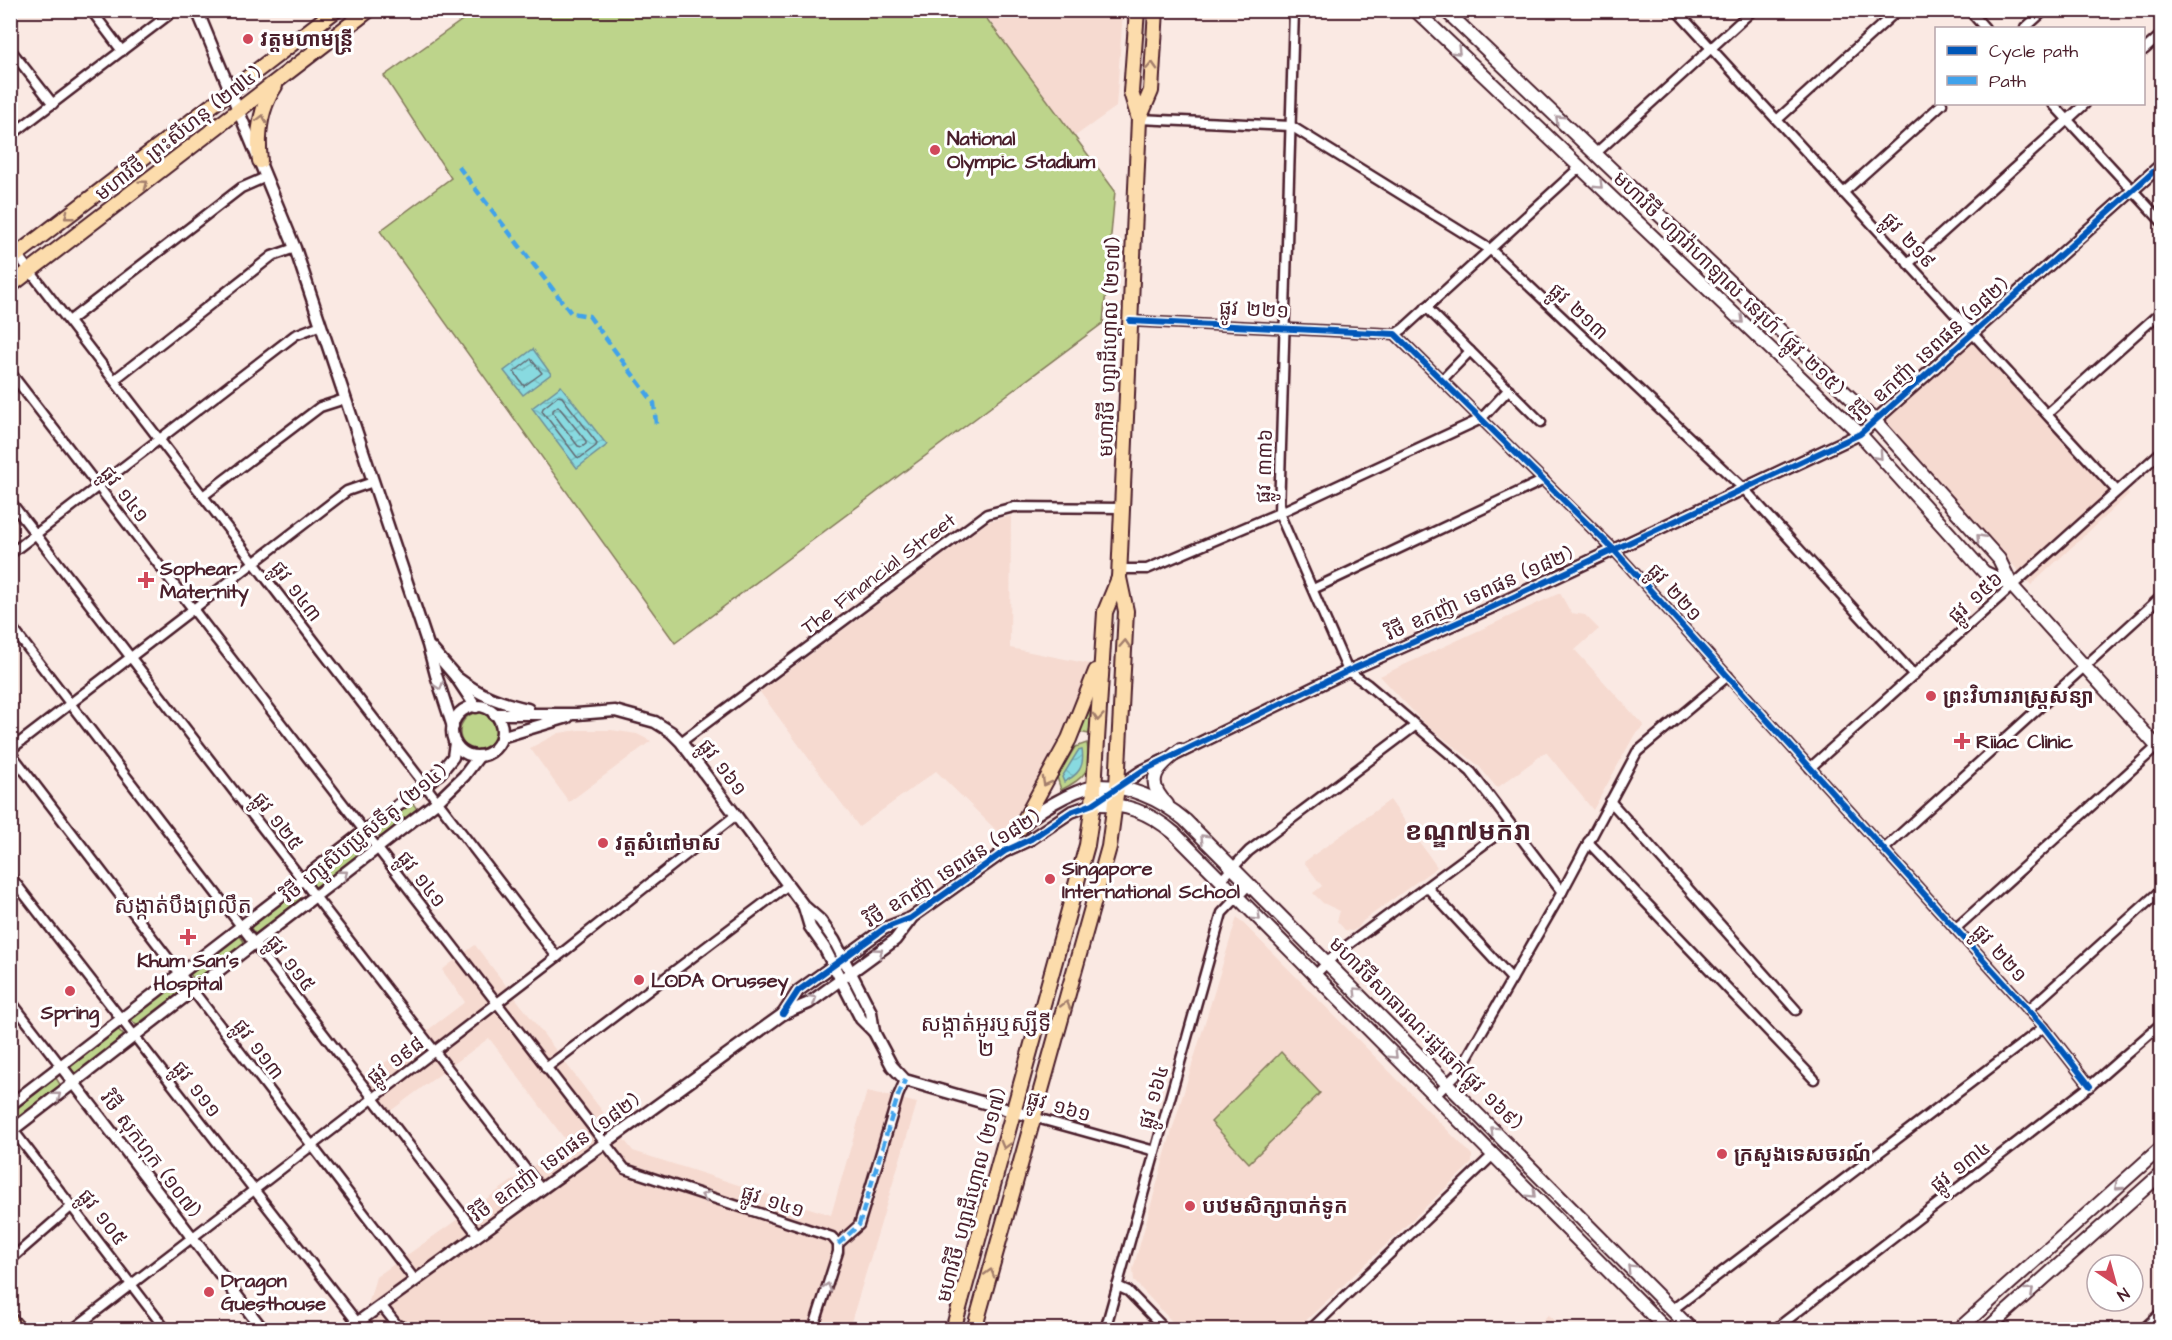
<svg xmlns="http://www.w3.org/2000/svg" width="2172" height="1340" font-family="'Architects Daughter','Noto Sans Khmer',sans-serif">
  <style>
    .built { fill: #f6dad0 }
    .grass { fill: #bdd48b; stroke: #847a5b; stroke-width: 1.5 }
    .water { fill: url(#water-waves); stroke: #6f8f98; stroke-width: 1.5 }
    .lines { fill: none; stroke-linecap: round; stroke-linejoin: round }
    .shore { stroke: #636a73; stroke-width: 1.5 }
    .minor-casing { stroke: #4a1f2b; stroke-width: 13 }
    .tertiary-casing { stroke: #4a1f2b; stroke-width: 15 }
    .secondary-casing { stroke: #4a1f2b; stroke-width: 16 }
    .primary-casing { stroke: #4a1f2b; stroke-width: 18 }
    .trunk-casing { stroke: #4a1f2b; stroke-width: 18 }
    .minor { stroke: #fff; stroke-width: 8 }
    .tertiary { stroke: #fff; stroke-width: 10 }
    .secondary { stroke: #fff; stroke-width: 12 }
    .primary { stroke: #fcdcac; stroke-width: 14 }
    .trunk { stroke: #fcdcac; stroke-width: 14 }
    .quiet { stroke: #40a2eb; stroke-width: 4.5; stroke-dasharray: 9 4.5; stroke-linecap: butt }
    .cycleway-casing { stroke: #fff; stroke-width: 10 }
    .cycleway { stroke: #0057b8; stroke-width: 6 }
    .oneway { stroke: #ae9aa0 }
    .oneway2 { stroke: #a37e6c }
    .poi-dot { fill: #d1495b; stroke: #fff; stroke-width: 2 }
    .labels { text-anchor: middle; stroke-width: 6; stroke-linejoin: round; paint-order: stroke }
    .poi-label { font-size: 20px; font-weight: bold; fill: #4a1f2b; stroke: #fff; text-anchor: start }
    .street-label { font-size: 20px; fill: #4a1f2b; stroke: #fff }
    .quarter-label { font-size: 22px; fill: #4a1f2b; stroke: #fff }
    .district-label { font-size: 26px; font-weight: bold; fill: #4a1f2b; stroke: #fff }
  </style>
  <defs>
    <pattern id="water-waves" width="16" height="10" patternUnits="userSpaceOnUse" patternTransform="scale(1.5)"><rect width="16" height="10" fill="#88dae0"/><path d="M0 5q4-4 8 0t8 0" fill="none" stroke="#77bbc0"/></pattern>
  </defs>
  <rect width="100%" height="100%" fill="#fae9e3"/>
  <filter id="ink" filterUnits="userSpaceOnUse"><feTurbulence type="fractalNoise" baseFrequency=".0167" numOctaves="2"/><feDisplacementMap in="SourceGraphic" scale="12" xChannelSelector="R" yChannelSelector="G"/><feConvolveMatrix kernelMatrix="1 2 1 2 8 2 1 2 1" color-interpolation-filters="sRGB"/></filter>
  <g filter="url(#ink)">
    <g class="built">
      <path d="M983,11h140l-7,96 -45,32z"/>
      <path d="M1973,325l156,169 -98,91 -155,-172z"/>
      <path d="M1011,516l-1,132 80,16 -13,47 -4,-1 -7,20 -27,49 -10,15 2,3 -31,37 -64,-63 -77,56 -99,-135 229,-171z"/>
      <path d="M1560,593l11,20 14,2 14,14 -24,21 69,76 -9,8 -42,76 -47,-58 -49,36 -19,-23 -53,-41 -45,-48z"/>
      <path d="M579,730h32l26,4 14,7 -82,61 -39,-54 29,-15z"/>
      <path d="M1390,800l47,67 -74,54 -5,7 -6,3 -7,-1 -8,-9 3,-10 -17,-8 -10,-10 9,-7 -18,-24z"/>
      <path d="M1237,917l235,238v8l-175,166h-118l-45,-48 -1,-12 35,-125z"/>
      <path d="M475,945l158,206 198,64 36,-124 50,12 -68,226 -474,1 -10,-15 11,-38 191,-135 -78,-104 -100,74 -26,-33 102,-77 -23,-32z"/>
      <path d="M1548,1315l15,14h-29z"/>
    </g>
    <g class="grass">
      <path d="M475,11h506l134,180 -12,132 -428,320 -295,-412 71,-53 -67,-102z"/>
      <path d="M1091,706l2,1 -4,27 -10,-2z"/>
      <circle cx="480" cy="732" r="20"/>
      <path d="M1087,743c5,28 -2,35 -26,47l-4,-13 18,-30z"/>
      <path d="M412,802l5,7 -37,29 -5,-7z"/>
      <path d="M360,842l6,8 -52,40 -6,-9z"/>
      <path d="M296,892l6,8 -46,35 -6,-8z"/>
      <path d="M239,935l6,8 -49,38 -7,-8z"/>
      <path d="M178,983l5,7 -47,35 -5,-6z"/>
      <path d="M118,1029l6,7 -50,39 -5,-7z"/>
      <path d="M1281,1052l39,41 -71,70 -38,-41z"/>
      <path d="M56,1078l5,8 -45,35 -5,-8z"/>
    </g>
    <g class="water">
      <path d="M533,349l18,25 -28,21 -19,-24z"/>
      <path d="M561,386l46,59 -30,23 -45,-60z"/>
      <path d="M1082,750c3,17 -4,25 -18,32l-2,-5 16,-26z"/>
    </g>
    <g class="lines">
      <g class="shore">
        <path d="M531,359l11,14 -18,13 -10,-14z"/>
        <path d="M558,396l4,1 35,46 -1,3 -16,12 -3,-1 -35,-46 1,-3z"/>
        <path d="M558,406l28,35v3l-4,3 -4,-1 -25,-33v-3z"/>
      </g>
      <g class="minor-casing">
        <g id="minor">
          <path d="M91,10l31,41"/>
          <path d="M1294,10l-15,503 69,158 19,13 104,88 91,120"/>
          <path d="M1676,10l441,481"/>
          <path d="M1969,10l16,18"/>
          <path d="M2025,28l20,-18"/>
          <path d="M10,49l43,55"/>
          <path d="M2144,50l18,-16"/>
          <path d="M2053,104l109,118"/>
          <path d="M1139,119l152,7 200,124 253,239 170,186"/>
          <path d="M1777,120l121,-110"/>
          <path d="M10,136l165,-126"/>
          <path d="M1595,154l158,-144"/>
          <path d="M1843,193l99,-89"/>
          <path d="M10,245l547,712"/>
          <path d="M1908,264l177,-160"/>
          <path d="M1426,307l115,115"/>
          <path d="M69,321l172,-133 25,-11"/>
          <path d="M1130,321l265,13 219,216 430,477 46,59"/>
          <path d="M1395,334l8,-5 177,-162"/>
          <path d="M10,372l615,797 207,68 6,7"/>
          <path d="M114,380l158,-124 23,-8"/>
          <path d="M1442,380l28,-29"/>
          <path d="M2047,414l115,-103"/>
          <path d="M203,496l117,-89 25,-8"/>
          <path d="M10,501l531,688"/>
          <path d="M10,554l285,-219 26,-10"/>
          <path d="M1119,569h28l132,-56 202,-94 28,-30"/>
          <path d="M1313,589l231,-109"/>
          <path d="M10,625l468,610"/>
          <path d="M681,742l306,-228 27,-7 108,1"/>
          <path d="M10,750l337,-259 26,-9"/>
          <path d="M10,752l405,528"/>
          <path d="M1810,768l352,-317"/>
          <path d="M1610,801l186,209"/>
          <path d="M1588,842l226,237"/>
          <path d="M1884,849l278,-253"/>
          <path d="M10,876l347,446"/>
          <path d="M1221,880l28,-29 166,-125"/>
          <path d="M1427,887l85,92"/>
          <path d="M1955,929l205,-185"/>
          <path d="M1315,975l22,-22 173,-128"/>
          <path d="M10,1000l51,66"/>
          <path d="M2028,1010l134,-121"/>
          <path d="M546,1068l242,-183"/>
          <path d="M1435,1096l23,-23 104,-181 75,-140 91,-76"/>
          <path d="M1033,1117l122,34"/>
          <path d="M13,1130l153,200"/>
          <path d="M838,1244l21,-19 39,-129 7,-16"/>
          <path d="M10,1260l62,-54"/>
          <path d="M1117,1286l11,5 38,39"/>
          <path d="M381,1305l16,20 16,5"/>
          <path d="M1672,1310l372,-283"/>
          <path d="M72,1330l485,-373 179,-142"/>
          <path d="M813,1330l25,-78v-8"/>
          <path d="M1105,1330l117,-417 28,-29"/>
          <path d="M1310,1330l183,-175"/>
          <path d="M1774,1330l316,-244 72,-63"/>
          <path d="M2142,1330l20,-18"/>
        </g>
      </g>
      <g class="tertiary-casing">
        <g id="tertiary">
          <path d="M197,10l98,238 133,397 8,30 17,52"/>
          <path d="M431,648l25,29 20,30"/>
          <path d="M456,677c25,19 42,25 72,32"/>
          <circle cx="477" cy="731" r="25"/>
          <path d="M494,714h83l38,-3 40,11 16,10 10,10 122,163 17,15 14,20 37,72 3,20"/>
          <path d="M501,737l67,-20"/>
          <path d="M1006,851c4,-7 8,-15 13,-21 14,-18 53,-39 75,-44"/>
          <path d="M804,907l6,20 14,20 37,72 13,13 18,34 13,14 128,37"/>
          <path d="M783,1014l15,-23 87,-63 26,-10 94,-67 26,-12 40,-27 22,-8 49,-33 206,-100 140,-62 372,-175 302,-270"/>
          <path d="M61,1066l202,264"/>
          <path d="M10,1105l430,-332 13,-16 2,-14"/>
          <path d="M10,1132l428,-331 26,-25 15,-20"/>
          <path d="M347,1330l436,-316 26,-11 86,-63 16,-21"/>
        </g>
      </g>
      <g class="secondary-casing">
        <g id="secondary">
          <path d="M1415,10l445,424 124,138 28,14"/>
          <path d="M1445,10l431,412 123,137 13,27 150,166"/>
          <path d="M1094,786c35,-1 65,12 91,34l507,510"/>
          <path d="M1093,804c32,-1 56,8 81,29l493,497"/>
          <path d="M1167,804c-25,-24 -8,-38 13,-54"/>
          <path d="M1958,1330l204,-183"/>
          <path d="M1986,1330l176,-157"/>
        </g>
      </g>
      <g class="primary-casing">
        <g id="primary">
          <path d="M1139,119l12,-28 5,-81"/>
          <path d="M260,161c-3,-25 0,-53 15,-75"/>
          <path d="M10,260l326,-250"/>
          <path d="M10,286l359,-276"/>
          <path d="M1020,828l49,-89 27,-68"/>
          <path d="M953,1330l134,-485 6,-41 12,-192 14,-34"/>
          <path d="M974,1330l135,-483 8,-60 9,-176 -7,-33 20,-459 -8,-27 6,-82"/>
        </g>
      </g>
      <g class="trunk-casing">
        <path id="trunk" d="M10,1320l9,10"/>
      </g>
      <use href="#minor" class="minor"/>
      <use href="#tertiary" class="tertiary"/>
      <use href="#secondary" class="secondary"/>
      <use href="#primary" class="primary"/>
      <use href="#trunk" class="trunk"/>
      <g class="quiet">
        <path d="M458,166l113,147 18,3 65,87 2,21"/>
        <path d="M838,1244l21,-19 39,-129 7,-16"/>
      </g>
      <g class="cycleway-casing">
        <g id="cycleway">
          <path d="M1130,321l265,13 219,216 430,477 46,59"/>
          <path d="M783,1014l15,-23 87,-63 26,-10 94,-67 26,-12 40,-27 22,-8 49,-33 206,-100 140,-62 372,-175 302,-270"/>
        </g>
      </g>
      <use href="#cycleway" class="cycleway"/>
    </g>
    <defs><path id="oneway-chevron" d="M-2-3.5L2.5 0L-2 3.5" fill="none" stroke-width="1.6" stroke-linecap="round" stroke-linejoin="round" transform="scale(1.5)"/></defs>
    <g class="oneway">
      <use href="#oneway-chevron" transform="translate(1457 51) rotate(44)"/>
      <use href="#oneway-chevron" transform="translate(1559 119) rotate(-136)"/>
      <use href="#oneway-chevron" transform="translate(1599 185) rotate(44)"/>
      <use href="#oneway-chevron" transform="translate(1740 320) rotate(44)"/>
      <use href="#oneway-chevron" transform="translate(1879 456) rotate(48)"/>
      <use href="#oneway-chevron" transform="translate(1980 538) rotate(-132)"/>
      <use href="#oneway-chevron" transform="translate(439 686) rotate(72)"/>
      <use href="#oneway-chevron" transform="translate(1204 838) rotate(-135)"/>
      <use href="#oneway-chevron" transform="translate(344 874) rotate(-38)"/>
      <use href="#oneway-chevron" transform="translate(1257 917) rotate(45)"/>
      <use href="#oneway-chevron" transform="translate(879 952) rotate(-37)"/>
      <use href="#oneway-chevron" transform="translate(1357 991) rotate(-135)"/>
      <use href="#oneway-chevron" transform="translate(813 999) rotate(-32)"/>
      <use href="#oneway-chevron" transform="translate(1394 1055) rotate(45)"/>
      <use href="#oneway-chevron" transform="translate(57 1096) rotate(-38)"/>
      <use href="#oneway-chevron" transform="translate(1494 1130) rotate(-135)"/>
      <use href="#oneway-chevron" transform="translate(2118 1186) rotate(138)"/>
      <use href="#oneway-chevron" transform="translate(1532 1194) rotate(45)"/>
      <use href="#oneway-chevron" transform="translate(705 1196) rotate(-162)"/>
      <use href="#oneway-chevron" transform="translate(1631 1268) rotate(-135)"/>
      <use href="#oneway-chevron" transform="translate(827 1287) rotate(-72)"/>
      <use href="#oneway-chevron" transform="translate(2030 1291) rotate(-42)"/>
    </g>
    <g class="oneway2">
      <use href="#oneway-chevron" transform="translate(1152 66) rotate(-87)"/>
      <use href="#oneway-chevron" transform="translate(262 119) rotate(-76)"/>
      <use href="#oneway-chevron" transform="translate(144 184) rotate(-37)"/>
      <use href="#oneway-chevron" transform="translate(68 216) rotate(142)"/>
      <use href="#oneway-chevron" transform="translate(1125 644) rotate(-87)"/>
      <use href="#oneway-chevron" transform="translate(1098 717) rotate(94)"/>
      <use href="#oneway-chevron" transform="translate(1046 782) rotate(119)"/>
      <use href="#oneway-chevron" transform="translate(1066 1005) rotate(-74)"/>
      <use href="#oneway-chevron" transform="translate(1005 1145) rotate(105)"/>
      <use href="#oneway-chevron" transform="translate(990 1273) rotate(-74)"/>
    </g>
  </g>
  <g class="poi-dot">
    <circle cx="248" cy="39" r="6"/>
    <circle cx="935" cy="150" r="6"/>
    <path d="M143 571h6v6h6v6h-6v6h-6v-6h-6v-6h6z"/>
    <circle cx="1931" cy="696" r="6"/>
    <path d="M1959 732h6v6h6v6h-6v6h-6v-6h-6v-6h6z"/>
    <circle cx="603" cy="843" r="6"/>
    <circle cx="1050" cy="879" r="6"/>
    <path d="M185 928h6v6h6v6h-6v6h-6v-6h-6v-6h6z"/>
    <circle cx="639" cy="980" r="6"/>
    <circle cx="70" cy="991" r="6"/>
    <circle cx="1722" cy="1154" r="6"/>
    <circle cx="1190" cy="1206" r="6"/>
    <circle cx="209" cy="1292" r="6"/>
  </g>
  <g class="labels">
    <g class="poi-label">
      <text x="260" y="46">វត្តមហាមន្រ្តី</text>
      <text x="947" y="145">National<tspan x="947" dy="23">Olympic Stadium</tspan></text>
      <text x="160" y="575">Sophear<tspan x="160" dy="23">Maternity</tspan></text>
      <text x="1943" y="703">ព្រះវិហាររាស្ត្រសន្យា</text>
      <text x="1976" y="748">Riiac Clinic</text>
      <text x="615" y="850">វត្តសំពៅមាស</text>
      <text x="1062" y="875">Singapore<tspan x="1062" dy="23">International School</tspan></text>
      <text x="188" y="967" text-anchor="middle">Khum San's<tspan x="188" dy="23">Hospital</tspan></text>
      <text x="651" y="987">LODA Orussey</text>
      <text x="70" y="1019" text-anchor="middle">Spring</text>
      <text x="1734" y="1161">ក្រសួងទេសចរណ៍</text>
      <text x="1202" y="1213">បឋមសិក្សាបាក់ទូក</text>
      <text x="221" y="1287">Dragon<tspan x="221" dy="23">Guesthouse</tspan></text>
    </g>
    <g class="street-label">
      <text transform="translate(178 133) rotate(-38)" y="7">មហាវិថី ព្រះសីហនុ (២៧៤)</text>
      <text transform="translate(1909 240) rotate(47)" y="7">ផ្លូវ ២១៩</text>
      <text transform="translate(1729 283) rotate(44)" y="7">មហាវិថី ហ្សាវ៉ាហាឡាល នេរុហ៍ (ផ្លូវ ២១៥)</text>
      <text transform="translate(1254 309) rotate(3)" y="7">ផ្លូវ ២២១</text>
      <text transform="translate(1579 311) rotate(43)" y="7">ផ្លូវ ២១៣</text>
      <text transform="translate(1109 347) rotate(-88)" y="7">មហាវិថី ហ្សាដឹហ្គោល (២១៧)</text>
      <text transform="translate(1930 349) rotate(-42)" y="7">វិថី ឧកញ៉ា ទេពផន (១៨២)</text>
      <text transform="translate(1264 466) rotate(-88)" y="7">ផ្លូវ ៣៣៦</text>
      <text transform="translate(125 494) rotate(52)" y="7">ផ្លូវ ១៤១</text>
      <text transform="translate(878 573) rotate(-37)" y="7">The Financial Street</text>
      <text transform="translate(297 591) rotate(53)" y="7">ផ្លូវ ១៤៣</text>
      <text transform="translate(1675 592) rotate(48)" y="7">ផ្លូវ ២២១</text>
      <text transform="translate(1479 593) rotate(-24)" y="7">វិថី ឧកញ៉ា ទេពផន (១៨២)</text>
      <text transform="translate(1975 597) rotate(-42)" y="7">ផ្លូវ ១៥៦</text>
      <text transform="translate(723 767) rotate(53)" y="7">ផ្លូវ ១៦១</text>
      <text transform="translate(278 821) rotate(52)" y="7">ផ្លូវ ១២៥</text>
      <text transform="translate(364 833) rotate(-39)" y="7">វិថី ហ្សូសិបប្រូសទីតូ (២១៤)</text>
      <text transform="translate(952 868) rotate(-32)" y="7">វិថី ឧកញ៉ា ទេពផន (១៨២)</text>
      <text transform="translate(422 879) rotate(52)" y="7">ផ្លូវ ១៤១</text>
      <text transform="translate(2000 953) rotate(48)" y="7">ផ្លូវ ២២១</text>
      <text transform="translate(291 963) rotate(52)" y="7">ផ្លូវ ១១៥</text>
      <text transform="translate(1426 1033) rotate(45)" y="7">មហាវិថីសាធារណៈរដ្ឋឆេក(ផ្លូវ ១៦៩)</text>
      <text transform="translate(259 1049) rotate(53)" y="7">ផ្លូវ ១១៣</text>
      <text transform="translate(395 1060) rotate(-37)" y="7">ផ្លូវ ១៩៨</text>
      <text transform="translate(197 1089) rotate(52)" y="7">ផ្លូវ ១១១</text>
      <text transform="translate(1153 1097) rotate(-74)" y="7">ផ្លូវ ១៦៤</text>
      <text transform="translate(1059 1106) rotate(16)" y="7">ផ្លូវ ១៦១</text>
      <text transform="translate(151 1154) rotate(53)" y="7">វិថី សុកហុក (១០៧)</text>
      <text transform="translate(555 1157) rotate(-36)" y="7">វិថី ឧកញ៉ា ទេពផន (១៨២)</text>
      <text transform="translate(1960 1166) rotate(-38)" y="7">ផ្លូវ ១៣៤</text>
      <text transform="translate(971 1195) rotate(-75)" y="7">មហាវិថី ហ្សាដឹហ្គោល (២១៧)</text>
      <text transform="translate(773 1201) rotate(18)" y="7">ផ្លូវ ១៤១</text>
      <text transform="translate(103 1217) rotate(52)" y="7">ផ្លូវ ១០៥</text>
    </g>
    <g class="quarter-label">
      <text x="183" y="913">សង្កាត់បឹងព្រលឹត</text>
      <text x="986" y="1031">សង្កាត់អូរឬស្សីទី<tspan x="986" dy="25">២</tspan></text>
    </g>
    <g class="district-label">
      <text x="1468" y="840">ខណ្ឌ៧មករា</text>
    </g>
  </g>
  <rect width="2172" height="1340" fill="none" stroke="#fff" stroke-width="36"/>
  <rect x="18" y="18" width="2136" height="1304" fill="none" stroke="#4a1f2b" stroke-width="2" filter="url(#ink)"/>
  <rect x="1935" y="27" width="210" height="78" fill="#ffffff" stroke="#b7a5aa" stroke-width="1.5"/>
  <rect x="1947" y="46" width="30" height="9" fill="#0057b8" stroke="#b7a5aa" stroke-width="1.5"/>
  <text x="1989" y="57" font-size="18" fill="#4a1f2b">Cycle path</text>
  <rect x="1947" y="76" width="30" height="9" fill="#40a2eb" stroke="#b7a5aa" stroke-width="1.5"/>
  <text x="1989" y="87" font-size="18" fill="#4a1f2b">Path</text>
  <g transform="translate(2115 1283) rotate(144)"><circle r="28" fill="#ffffff" stroke="#b7a5aa" stroke-width="1.5"/>
  <path d="M0-4.5L10 22L0 15L-10 22Z" fill="#d1495b"/>
  <text y="-9" font-size="16" font-weight="bold" text-anchor="middle" fill="#4a1f2b">N</text>
  </g>
</svg>
